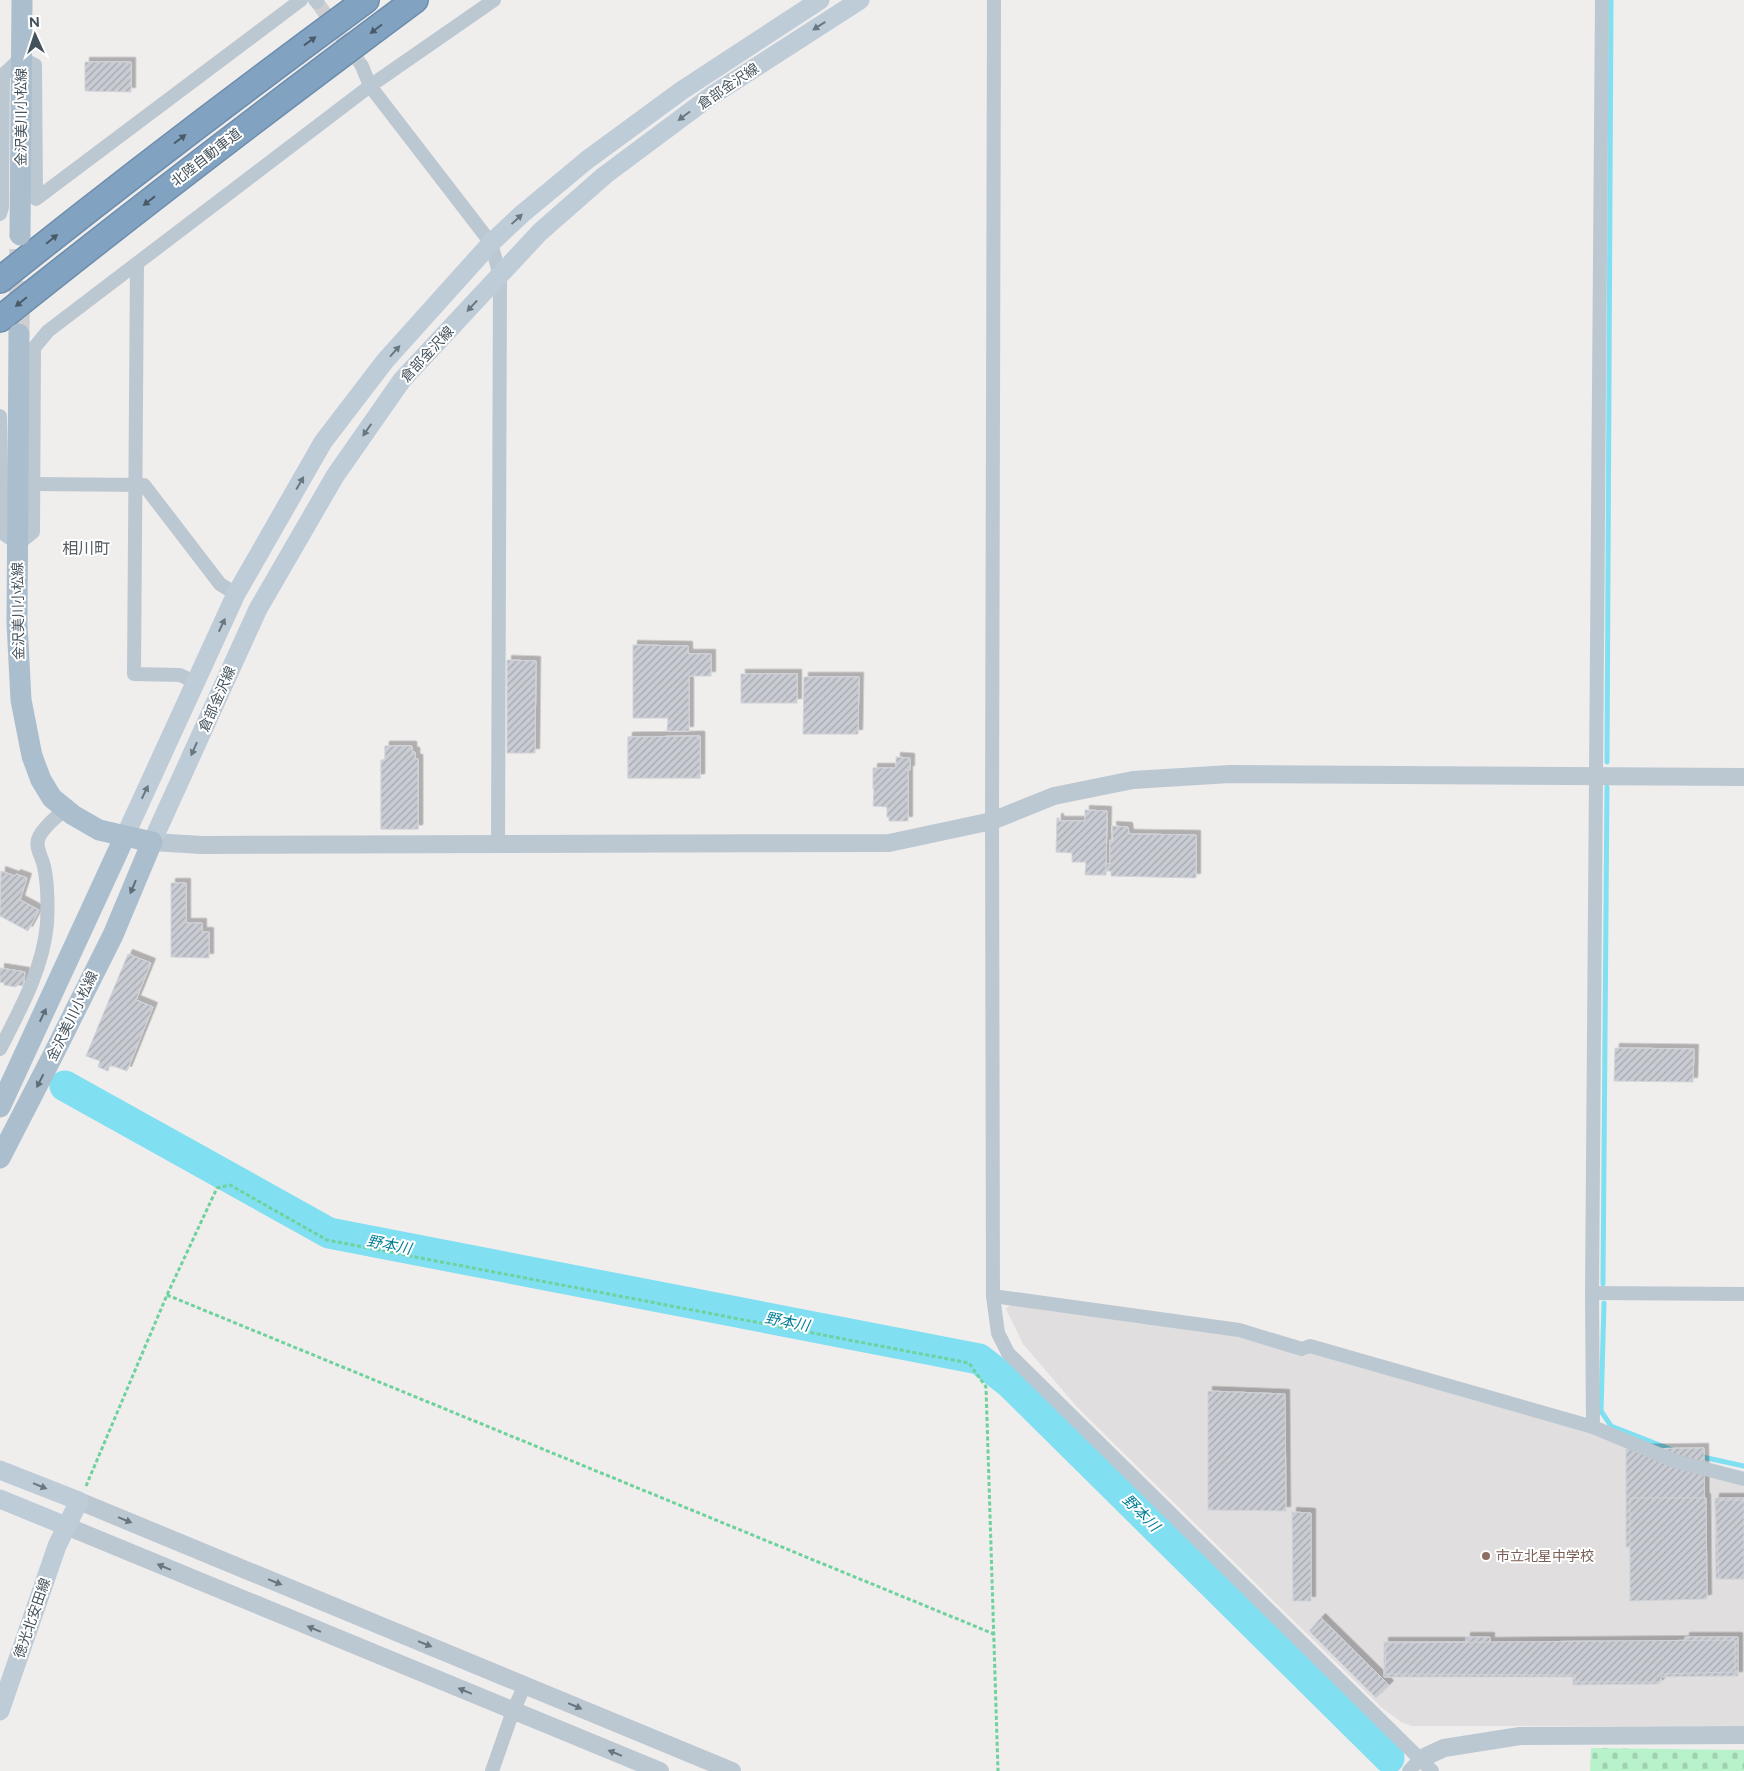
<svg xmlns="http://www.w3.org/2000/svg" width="1744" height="1771" font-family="Figtree,'Noto Sans JP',sans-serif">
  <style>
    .education { fill: #e1dedf }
    .cemetery { fill: url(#cemetery-stones) }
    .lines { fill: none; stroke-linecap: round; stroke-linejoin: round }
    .stream { stroke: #81dff2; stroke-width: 5 }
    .river { stroke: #81dff2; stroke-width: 31 }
    .building { fill: url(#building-hatch); stroke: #d0d3d9; filter: url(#shadow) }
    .minor-tunnel { stroke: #ceced0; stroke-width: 14; stroke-dasharray: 14 7; stroke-linecap: butt }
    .primary-tunnel { stroke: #ceced0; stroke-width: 21; stroke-dasharray: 21 11; stroke-linecap: butt }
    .motorway-casing { stroke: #6c8dac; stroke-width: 28 }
    .path { stroke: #6dd29c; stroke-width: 3; stroke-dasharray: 4 2.5; stroke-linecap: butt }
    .minor { stroke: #bcc8d1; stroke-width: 14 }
    .tertiary { stroke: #bcc8d1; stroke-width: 18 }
    .secondary { stroke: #beccd8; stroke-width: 19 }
    .primary { stroke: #aabece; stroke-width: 21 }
    .motorway { stroke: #81a2c0; stroke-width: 25 }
    .oneway { fill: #697781 }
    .oneway2 { fill: #4a5a66 }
    .oneway3 { fill: #5e6d78 }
    .oneway4 { fill: #68757f }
    .education-dot { fill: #8d6e63; stroke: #fff; stroke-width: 2 }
    .labels { text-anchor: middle; stroke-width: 4; stroke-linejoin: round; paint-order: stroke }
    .street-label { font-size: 14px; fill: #44525c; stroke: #fff }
    .education-label { font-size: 14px; fill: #785e54; stroke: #fff; text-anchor: start }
    .water-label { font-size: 15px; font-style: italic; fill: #048098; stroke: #fff }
    .quarter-label { font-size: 16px; fill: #595e63; stroke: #fff }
  </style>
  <defs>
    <pattern id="cemetery-stones" width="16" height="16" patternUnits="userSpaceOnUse" patternTransform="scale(1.25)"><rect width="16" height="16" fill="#b7f2cb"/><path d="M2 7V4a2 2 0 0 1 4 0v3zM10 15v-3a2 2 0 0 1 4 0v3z" fill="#9fd1b1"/></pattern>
    <pattern id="building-hatch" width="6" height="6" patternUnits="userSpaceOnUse" patternTransform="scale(1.25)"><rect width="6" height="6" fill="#c9ccd2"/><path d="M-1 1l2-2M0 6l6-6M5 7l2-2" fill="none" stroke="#a5a8ae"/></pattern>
    <filter id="shadow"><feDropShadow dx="4.5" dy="-4.5" stdDeviation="0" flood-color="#0004"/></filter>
  </defs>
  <rect width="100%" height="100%" fill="#f0eded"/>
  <path class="education" d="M1010,1305l217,29 78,22 6,-3 277,77 156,54v242h-332l-11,-4 -20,-15 -303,-299 -55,-64 -17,-35z"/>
  <path class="cemetery" d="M1591,1748l153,2v21h-154z"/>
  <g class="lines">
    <g class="stream">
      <path d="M1607,762l4,-762"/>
      <path d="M1603,1284l4,-497"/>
      <path d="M1604,1303l-3,108 10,15 64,25"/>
      <path d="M1698,1456l46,10"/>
    </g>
    <path class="river" d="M65,1086l264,147 650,126 31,24 379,375"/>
  </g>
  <g class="building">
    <path d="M85,62h46v30l-46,-1z"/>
    <path d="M633,645l55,1v8h23v22h-22v55h-22l1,-13h-35z"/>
    <path d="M507,660l29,1 -1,92h-28z"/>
    <rect x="741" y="674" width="56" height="29"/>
    <path d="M804,677h55l-1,57h-55z"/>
    <path d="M700,736v42h-72v-41z"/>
    <path d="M700,736v42h-72v-41z"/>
    <path d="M385,746h27v6h3v7h3v70h-37v-69h4z"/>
    <path d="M385,746h27v6h3v7h3v70h-37v-69h4z"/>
    <path d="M896,757l14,1v12h-2v51h-19v-4h-2v-10l-14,-1 1,-17h-1v-21h23z"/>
    <path d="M1085,810l22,1 -1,64h-21l1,-13h-14v-9l-16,-1 1,-34h2v3h26z"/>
    <path d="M1112,826l16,1 1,7 67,1v43l-85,-2v-5h-5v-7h4v-24l3,1z"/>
    <path d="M1,871l14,5 1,-2 11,4 -7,22 19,10 -11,21 -28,-15z"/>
    <path d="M171,883h15v40h16v9h7v26l-38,-1z"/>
    <path d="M128,954l23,9 -15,37 17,7 -26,64 -17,-6 -2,6 -10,-4 2,-6 -14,-5z"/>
    <path d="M0,968l25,4 -2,14 -6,-1 -1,2 -12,-2v-2l-4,-1z"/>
    <path d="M1615,1048l79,1 -1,33 -79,-1z"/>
    <path d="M1208,1391l77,3 1,117 -78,-1z"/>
    <path d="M1704,1448l1,98h-5v11h-70v-10h-4v-98z"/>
    <path d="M1630,1498h76l1,101 -77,2z"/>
    <path d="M1715,1498h29v81h-28z"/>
    <path d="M1715,1500h29v79h-25z"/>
    <path d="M1292,1512l19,1v88h-18z"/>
    <path d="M1321,1618l68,67 -13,13 -67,-67z"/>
    <path d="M1466,1637h24v6l195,-1v-5h53v39l-78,1 -1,7 -86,1v-8h-189v-35h82z"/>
    <path d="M1735,1640v32l-74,2v8h-86v-7l-190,-1 1,-31z"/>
  </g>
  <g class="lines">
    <path class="minor-tunnel" d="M317,2l45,64"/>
    <path class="primary-tunnel" d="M19,334l1,-99"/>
    <g class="motorway-casing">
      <g id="motorway">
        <path d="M0,280c120,-96 242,-189 366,-280"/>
        <path d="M0,319c136,-109 275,-215 415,-319"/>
      </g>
    </g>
    <g class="path">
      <path d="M167,1295l827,339"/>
      <path d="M86,1486l81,-191 50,-107 13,-3 97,55 642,123 17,24 12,384"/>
    </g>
    <g class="minor">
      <path d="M315,0l2,2"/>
      <path d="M994,0l-2,821 1,475 5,37 10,20 412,406 -11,12"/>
      <path d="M362,66l8,20 121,157 9,33 -2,569"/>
      <path d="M0,214l2,-7 1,-129 2,-5 16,-15 14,7 1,134 265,-199"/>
      <path d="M137,264l-3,410 46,1 15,7"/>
      <path d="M0,416l2,103 2,15 14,10 15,-12 1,-184 14,-17 322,-245 124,-86"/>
      <path d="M33,484l111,1 76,99 16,10"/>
      <path d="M0,1049c20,-39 43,-80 47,-125 1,-19 1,-39 -3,-58 -2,-9 -10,-20 -5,-29 5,-11 18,-20 26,-28"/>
      <path d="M1592,1293l152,1"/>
      <path d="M993,1296l246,34 63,19 8,-3 283,81 82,34 69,18"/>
      <path d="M1593,1427l-1,-134 10,-1293"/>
      <path d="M1420,1759l12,12"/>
      <path d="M492,1771l21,-60 12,-26"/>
    </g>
    <g class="tertiary">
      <path d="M152,842l50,3 687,-2 103,-22 62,-25 79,-16 97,-6 514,3"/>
      <path d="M79,1501l653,270"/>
      <path d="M66,1526l594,245"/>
      <path d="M1420,1759l24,-11 76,-12 224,-1"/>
    </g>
    <g class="secondary">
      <path d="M125,836l111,-242 87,-152 62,-81 106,-118 31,-29 65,-54 94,-69 139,-91"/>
      <path d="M152,842l106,-233 77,-133 67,-96 138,-148 65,-57 106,-79 149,-96"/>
      <path d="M0,1470l79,31 -22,45 -57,165"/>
      <path d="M0,1499l66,27"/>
    </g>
    <g class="primary">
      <path d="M20,235l2,-235"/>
      <path d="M0,1107l125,-271"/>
      <path d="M0,1158l52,-101 61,-122 39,-93 -53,-12 -26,-15 -21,-17 -11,-18 -9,-24 -11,-56 -4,-77 2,-289"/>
    </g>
    <use href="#motorway" class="motorway"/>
  </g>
  <defs><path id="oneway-solid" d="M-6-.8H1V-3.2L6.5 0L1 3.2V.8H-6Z" transform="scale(1.25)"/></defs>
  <g class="oneway">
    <use href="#oneway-solid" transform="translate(819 26) rotate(147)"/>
    <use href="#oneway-solid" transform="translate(684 116) rotate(143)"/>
    <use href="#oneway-solid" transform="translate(517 219) rotate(-43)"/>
    <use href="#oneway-solid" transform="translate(472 306) rotate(133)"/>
    <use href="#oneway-solid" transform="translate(395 351) rotate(-48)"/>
    <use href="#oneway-solid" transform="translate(367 430) rotate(125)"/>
    <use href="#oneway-solid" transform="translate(300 483) rotate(-60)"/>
    <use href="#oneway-solid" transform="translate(222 625) rotate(-65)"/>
    <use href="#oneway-solid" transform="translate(194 749) rotate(114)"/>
    <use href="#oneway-solid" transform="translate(145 792) rotate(-65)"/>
    <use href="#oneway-solid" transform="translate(40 1486) rotate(22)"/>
  </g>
  <g class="oneway2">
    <use href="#oneway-solid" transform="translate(376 29) rotate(143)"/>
    <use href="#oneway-solid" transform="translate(310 41) rotate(-36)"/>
    <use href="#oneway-solid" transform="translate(180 139) rotate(-37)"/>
    <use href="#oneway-solid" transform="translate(149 201) rotate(142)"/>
    <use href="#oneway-solid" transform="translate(52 239) rotate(-39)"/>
    <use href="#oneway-solid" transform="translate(21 302) rotate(141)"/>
  </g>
  <g class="oneway3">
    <use href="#oneway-solid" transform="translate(133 887) rotate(113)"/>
    <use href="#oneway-solid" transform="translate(43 1015) rotate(-65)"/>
    <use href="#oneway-solid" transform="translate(40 1081) rotate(117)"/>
  </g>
  <g class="oneway4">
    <use href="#oneway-solid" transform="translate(125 1520) rotate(22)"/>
    <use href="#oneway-solid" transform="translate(164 1567) rotate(-157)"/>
    <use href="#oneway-solid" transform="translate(275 1582) rotate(22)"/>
    <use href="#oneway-solid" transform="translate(314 1629) rotate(-157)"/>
    <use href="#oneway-solid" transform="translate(425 1644) rotate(22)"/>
    <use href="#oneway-solid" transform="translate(465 1691) rotate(-157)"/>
    <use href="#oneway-solid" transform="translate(575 1706) rotate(23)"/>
    <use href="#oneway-solid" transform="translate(615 1753) rotate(-158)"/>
  </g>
  <circle class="education-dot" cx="1486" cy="1556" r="5"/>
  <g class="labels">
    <g class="street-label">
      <text transform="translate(728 86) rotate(-34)" y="5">倉部金沢線</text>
      <text transform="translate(21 117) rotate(-90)" y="5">金沢美川小松線</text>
      <text transform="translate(206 157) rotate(-38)" y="5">北陸自動車道</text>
      <text transform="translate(427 354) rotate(-47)" y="5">倉部金沢線</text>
      <text transform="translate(18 611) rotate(-91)" y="5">金沢美川小松線</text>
      <text transform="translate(217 699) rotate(-66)" y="5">倉部金沢線</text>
      <text transform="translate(72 1016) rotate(-64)" y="5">金沢美川小松線</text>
      <text transform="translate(32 1618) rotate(-71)" y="5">徳光北安田線</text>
    </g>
    <g class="education-label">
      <text x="1496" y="1561">市立北星中学校</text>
    </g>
    <g class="water-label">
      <text transform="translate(389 1245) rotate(11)" y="5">野本川</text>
      <text transform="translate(787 1322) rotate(11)" y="5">野本川</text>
      <text transform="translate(1141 1513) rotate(45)" y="5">野本川</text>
    </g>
    <g class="quarter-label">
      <text x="86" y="554">相川町</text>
    </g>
  </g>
  <g transform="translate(35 35) rotate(357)" stroke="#ffffff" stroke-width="4" paint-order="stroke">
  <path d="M0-4L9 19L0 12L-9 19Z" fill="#44525c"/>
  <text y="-8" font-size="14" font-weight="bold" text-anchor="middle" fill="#44525c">N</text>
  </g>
</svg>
